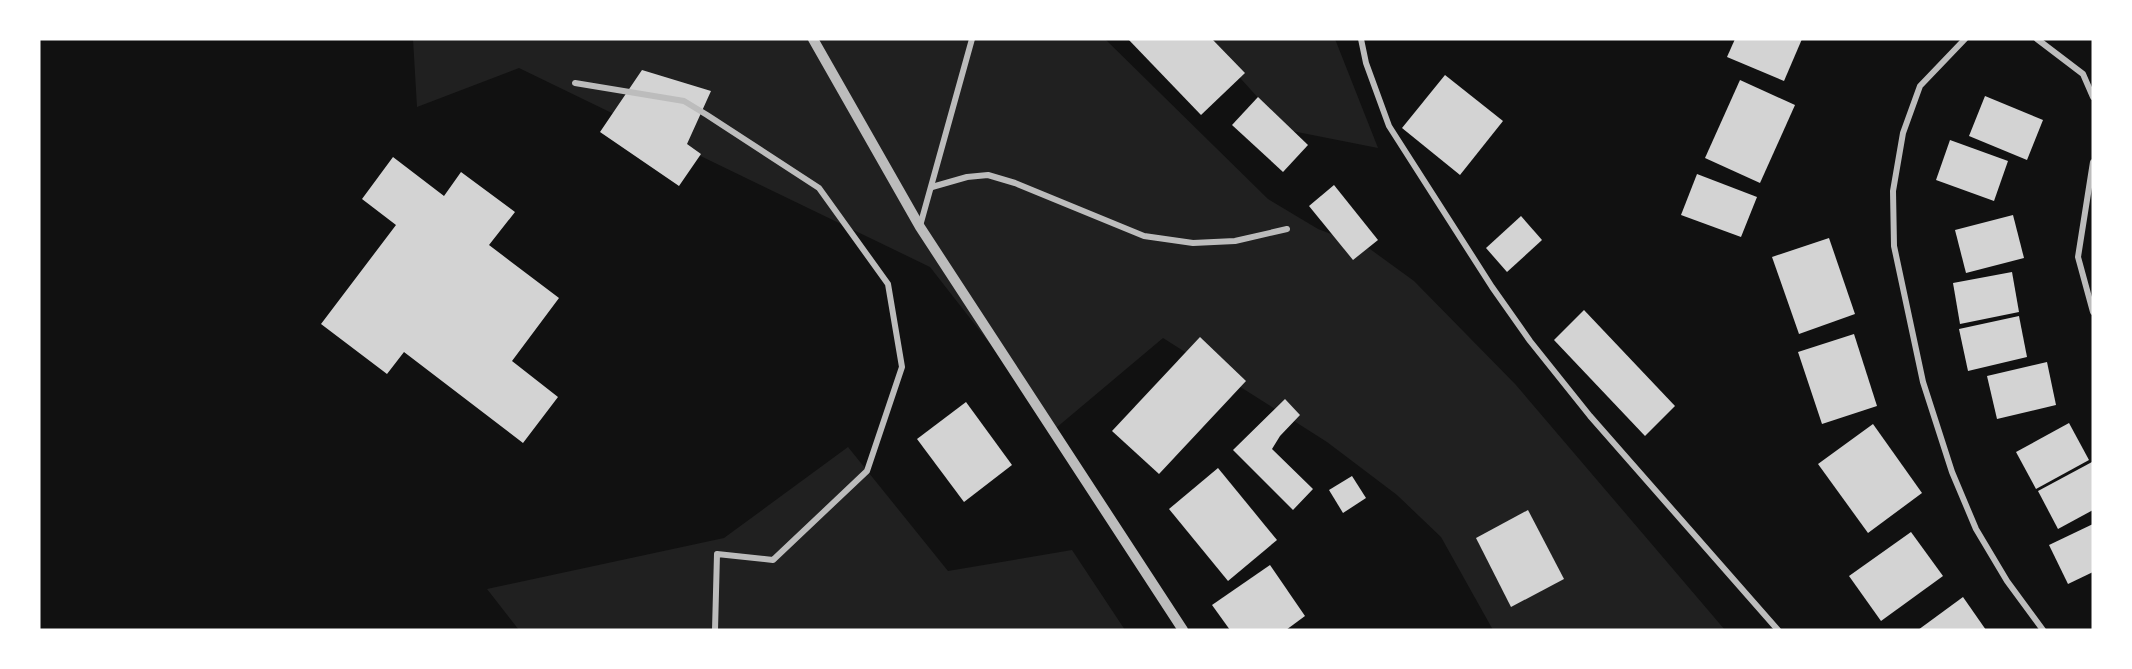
<svg xmlns="http://www.w3.org/2000/svg" width="2132" height="669" font-family="Lora,serif">
  <style>
    .green { fill: #202020 }
    .building { fill: #d3d3d3 }
    .lines { fill: none; stroke-linecap: round; stroke-linejoin: round }
    .minor { stroke: #bcbcbc; stroke-width: 6 }
    .tertiary { stroke: #bcbcbc; stroke-width: 10 }
  </style>
  <rect width="100%" height="100%" fill="#111"/>
  <g class="green">
    <path d="M413,39h692l163,160 50,30 52,20 44,32 102,104 209,245h-232l-52,-93 -44,-42 -70,-53 -164,-104 -107,90 -126,-161 -411,-199 -102,39z"/>
    <path d="M1205,39h130l43,109 -91,-18z"/>
    <path d="M848,447l100,124 124,-21 53,80h-606l-32,-41 237,-51z"/>
  </g>
  <g class="building">
    <path d="M1128,39h84l33,34 -44,42z"/>
    <path d="M1735,39h67l-18,42 -57,-24z"/>
    <path d="M642,70l69,21 -24,53 14,10 -22,32 -79,-54z"/>
    <path d="M1445,75l58,46 -43,54 -58,-47z"/>
    <path d="M1740,80l55,25 -35,78 -55,-25z"/>
    <path d="M1985,96l58,24 -16,40 -58,-24z"/>
    <path d="M1258,97l50,48 -25,27 -51,-47z"/>
    <path d="M1950,140l58,21 -14,40 -58,-21z"/>
    <path d="M393,157l51,39 17,-24 54,40 -26,33 70,53 -47,63 46,36 -35,46 -119,-91 -17,22 -66,-50 75,-99 -34,-26z"/>
    <path d="M1697,174l60,23 -16,40 -60,-22z"/>
    <path d="M1334,185l44,55 -25,20 -44,-54z"/>
    <path d="M2013,215l11,43 -58,15 -11,-43z"/>
    <path d="M1521,216l21,24 -35,32 -21,-24z"/>
    <path d="M1829,238l26,76 -56,20 -27,-77z"/>
    <path d="M2012,272l7,40 -59,12 -7,-41z"/>
    <path d="M1584,310l91,96 -30,30 -91,-96z"/>
    <path d="M2019,316l8,41 -59,14 -9,-42z"/>
    <path d="M1854,334l23,72 -55,18 -24,-72z"/>
    <path d="M1200,337l46,44 -87,93 -47,-43z"/>
    <path d="M2047,362l9,43 -59,14 -10,-43z"/>
    <path d="M1285,399l15,16 -20,21 -8,13 41,40 -20,21 -60,-60z"/>
    <path d="M966,402l46,63 -48,37 -47,-63z"/>
    <path d="M2069,423l20,37 -53,29 -20,-37z"/>
    <path d="M1873,424l49,69 -54,40 -50,-69z"/>
    <path d="M2092,462l1,48 -35,19 -20,-38z"/>
    <path d="M1218,468l59,72 -49,41 -59,-72z"/>
    <path d="M1352,476l14,22 -23,15 -14,-23z"/>
    <path d="M1528,510l36,69 -53,28 -35,-69z"/>
    <path d="M2093,524v48l-25,12 -19,-39z"/>
    <path d="M1911,532l32,44 -62,45 -32,-45z"/>
    <path d="M1270,565l35,51 -19,14h-56l-18,-25z"/>
    <path d="M1963,597l23,33h-68z"/>
  </g>
  <g class="lines">
    <g class="minor">
      <path d="M1361,39l5,24 23,63 103,161 38,54 60,75 188,214"/>
      <path d="M1965,39l-45,47 -17,47 -10,58 1,55 29,136 29,90 24,57 31,52 36,49"/>
      <path d="M2037,39l46,35 10,23"/>
      <path d="M575,83l109,18 23,14 112,73 69,96 14,83 -35,104 -94,89 -56,-6 -2,76"/>
      <path d="M2093,162l-15,95 15,55"/>
      <path d="M932,187l35,-10 21,-2 27,8 129,53 49,7 42,-2 52,-12"/>
      <path d="M920,226l52,-187"/>
    </g>
    <path class="tertiary" d="M813,39l107,188 263,403"/>
  </g>
  <rect width="2132" height="669" fill="none" stroke="#ffffff" stroke-width="81"/>
</svg>
